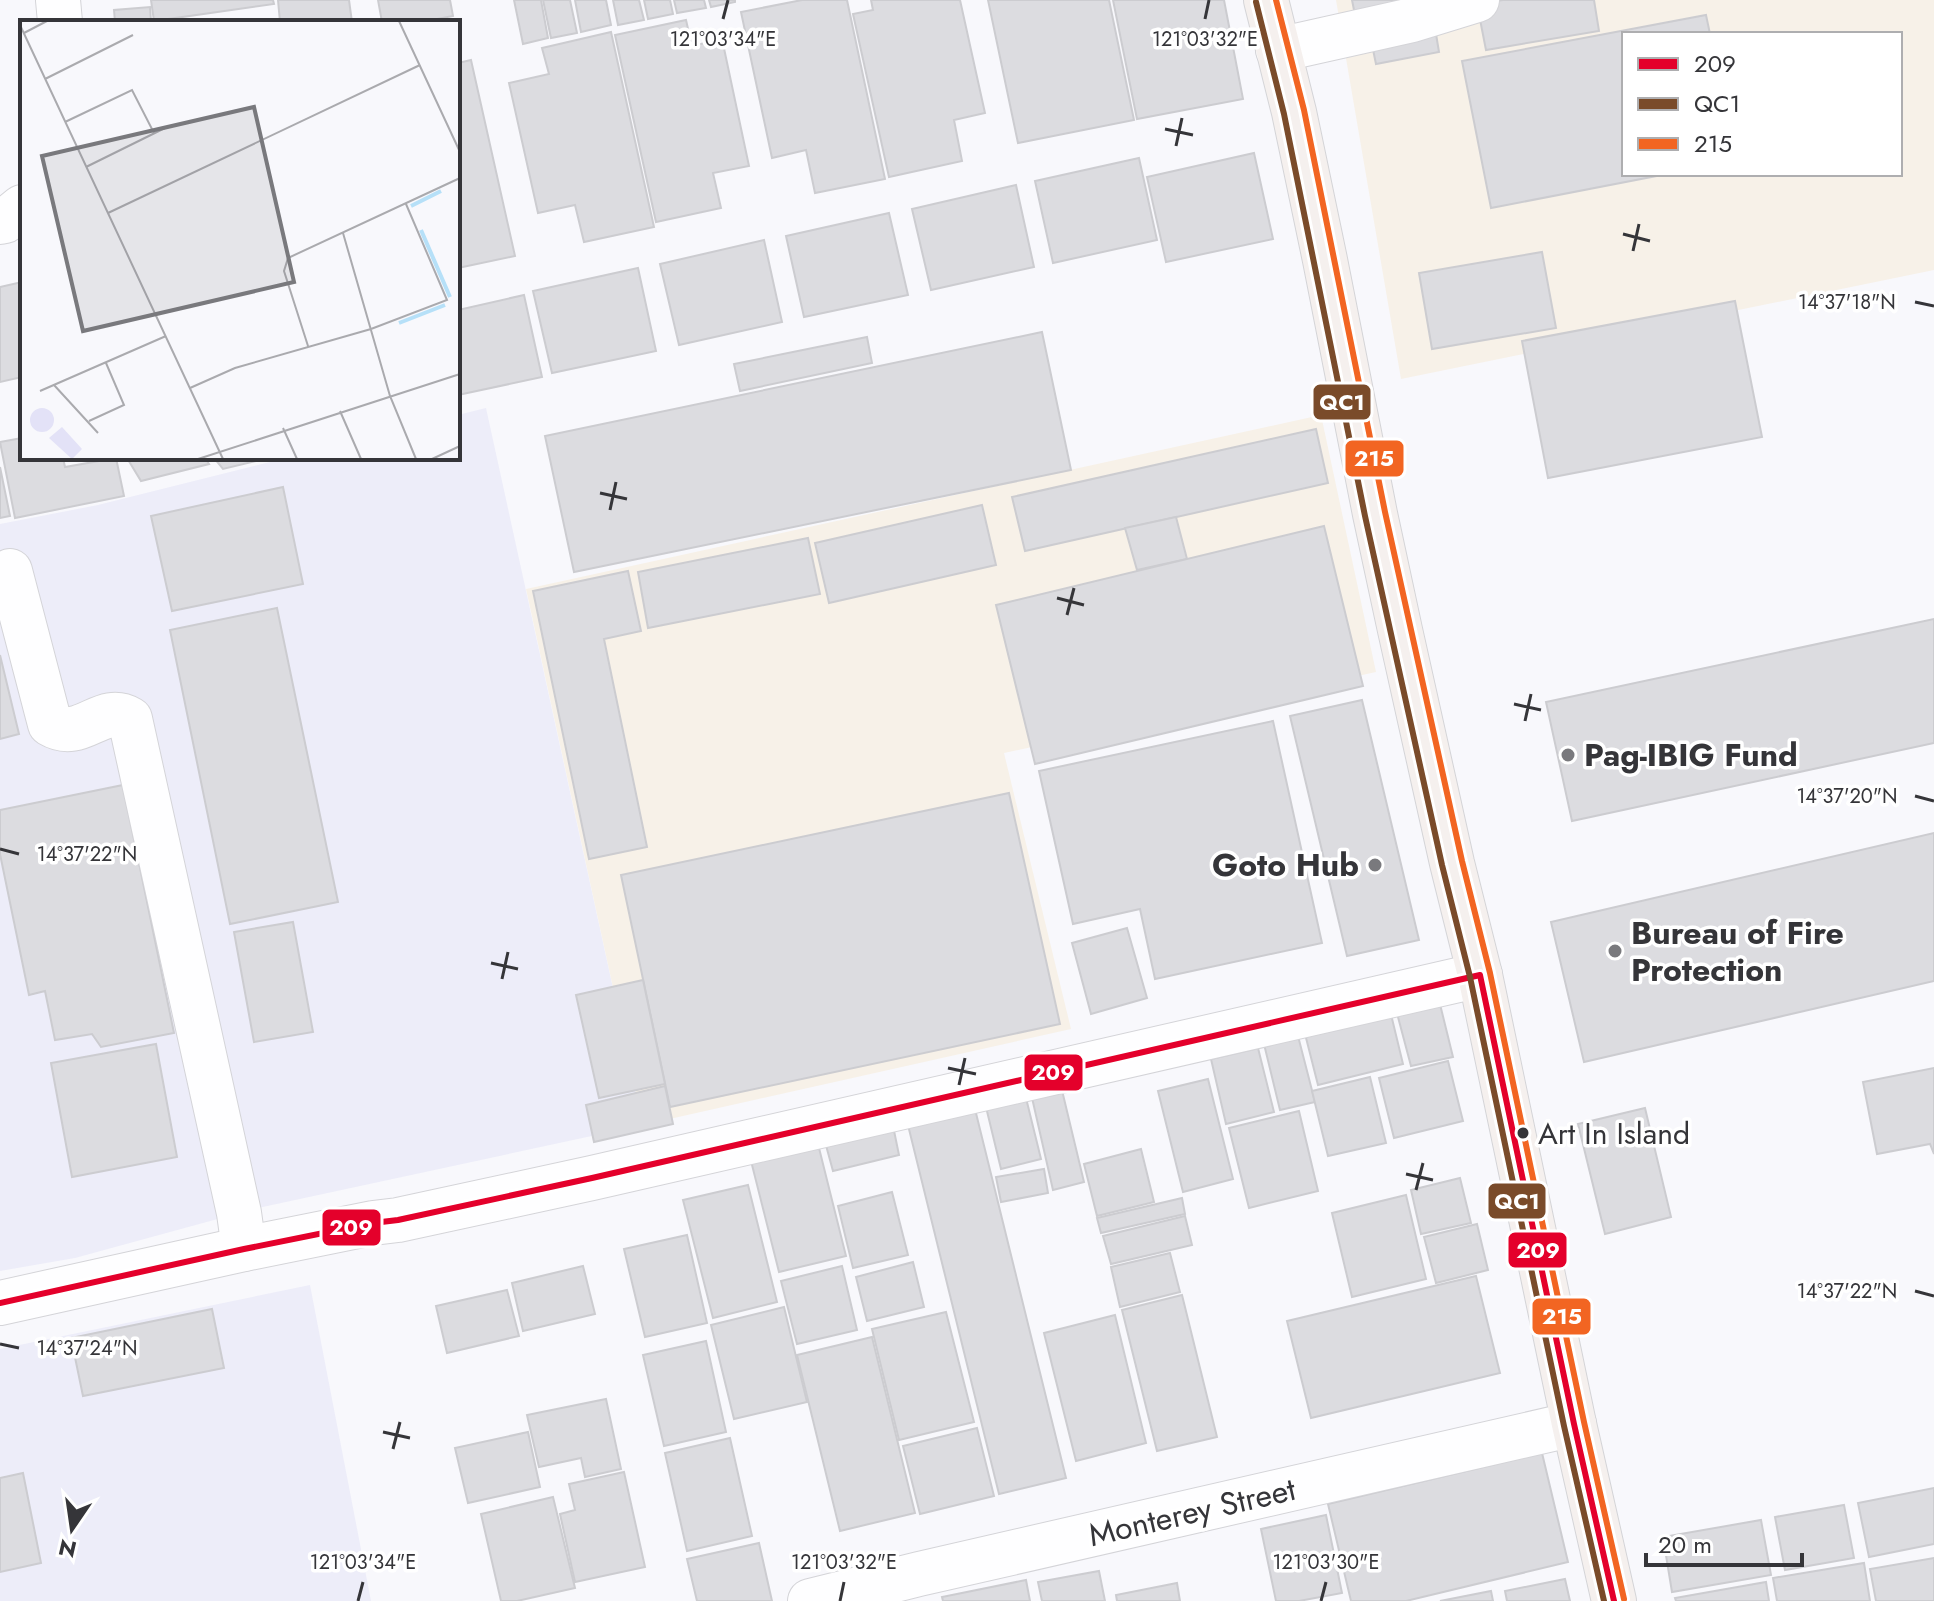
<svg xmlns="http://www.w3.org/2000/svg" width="1934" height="1601" font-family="Jost,sans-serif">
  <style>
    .built { fill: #ededf9 }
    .education { fill: #f7f1e8; fill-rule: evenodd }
    .building { fill: #dcdce0; stroke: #ccccd0; stroke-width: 2 }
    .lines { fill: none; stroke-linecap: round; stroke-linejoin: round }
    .minor-casing { stroke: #d4d4d8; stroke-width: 46 }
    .major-casing { stroke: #d4d4d7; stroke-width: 46 }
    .minor { stroke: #fefeff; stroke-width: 44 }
    .major { stroke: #f5f0ee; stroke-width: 44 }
    .bus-1-casing { stroke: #fff; stroke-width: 12 }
    .bus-2-casing { stroke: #fff; stroke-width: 12 }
    .bus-3-casing { stroke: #fff; stroke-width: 12 }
    .bus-1 { stroke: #e4002b; stroke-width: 6 }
    .bus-2 { stroke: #7a4b2a; stroke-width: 6 }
    .bus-3 { stroke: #f26522; stroke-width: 6 }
    .ticks { fill: none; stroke: #353539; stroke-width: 3 }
    .poi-dot { fill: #79797d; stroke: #fff; stroke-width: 3 }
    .bus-dot { fill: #353539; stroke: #fff; stroke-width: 3 }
    .labels { text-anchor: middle; stroke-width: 7; stroke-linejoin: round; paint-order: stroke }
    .bus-label { font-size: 30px; fill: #353539; stroke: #fff; text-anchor: start }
    .poi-label { font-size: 32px; font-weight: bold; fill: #353539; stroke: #fff; text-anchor: start }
    .street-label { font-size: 32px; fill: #353539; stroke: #fff }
    .inset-river { fill: none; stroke: #b6e0f8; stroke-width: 4 }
    .inset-road { fill: none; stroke: #aaaaae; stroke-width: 2 }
    .view { fill: #79797d; fill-opacity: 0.15; stroke: #79797d; stroke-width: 4 }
    .inset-edge { fill: none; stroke: #353539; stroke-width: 4 }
    .ticks-label { font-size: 20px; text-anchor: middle; fill: #353539; stroke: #fff; stroke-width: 7; stroke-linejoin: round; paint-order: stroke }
    .line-badge { stroke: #fff; stroke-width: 3 }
    .badge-label { font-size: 22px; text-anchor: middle; font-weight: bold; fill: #fff }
  </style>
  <rect width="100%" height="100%" fill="#f8f8fc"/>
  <g class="built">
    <path d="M486,408l157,717 -385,83 -183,50 -75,13v-747l98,-19 188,-47h172v-43z"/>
    <path d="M310,1285l61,316h-371v-252z"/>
  </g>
  <g class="education">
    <path d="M1336,0h598v270l-533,109zM1624,34h276v140h-276z"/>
    <path d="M1321,415l55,257 -372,81 67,276 -428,96 -117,-536z"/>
  </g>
  <g class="building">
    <path d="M151,0h122l1,4 -120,17z"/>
    <path d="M278,0h71l3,22h-72z"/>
    <path d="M378,0h72l3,16 -32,6h-39z"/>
    <path d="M514,0h27l7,38 -25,6z"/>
    <path d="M543,0h27l7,33 -26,5z"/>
    <path d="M575,0h31l5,25 -30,7z"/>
    <path d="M613,0h26l5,20 -26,5z"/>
    <path d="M644,0h26l3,14 -25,5z"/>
    <path d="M674,0h30l2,8 -29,5z"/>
    <path d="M709,0h26v2l-24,5z"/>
    <path d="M802,0h45l38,179 -70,14 -9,-43 -34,8 -31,-146z"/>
    <path d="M871,0h89l25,113 -31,7 8,41 -73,16 -36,-163 20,-4z"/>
    <path d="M988,0h121l25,120 -116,23z"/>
    <path d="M1113,0h111l19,99 -106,20z"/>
    <path d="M1352,0h57l-52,25z"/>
    <path d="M1503,0h91l5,31 -113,19 -9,-46z"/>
    <path d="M150,7l1,15h-36l-1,-12z"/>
    <path d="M1706,15l4,19h-86v140h43l-176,34 -29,-147z"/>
    <path d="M686,20l6,26 30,-7 27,127 -36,7 8,35 -65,14 -41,-187z"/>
    <path d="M1434,22l5,30 -63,12 -6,-29z"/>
    <path d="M611,32l43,195 -70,15 -9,-37 -37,8 -29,-130 40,-9 -7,-26z"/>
    <path d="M471,60l44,196 -57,12v-205z"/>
    <path d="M1254,153l19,86 -107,23 -19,-85z"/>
    <path d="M1139,158l18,82 -104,23 -18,-82z"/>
    <path d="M1016,185l18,82 -103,23 -19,-81z"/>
    <path d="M889,213l19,82 -104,22 -18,-81z"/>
    <path d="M764,240l18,82 -103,23 -19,-81z"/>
    <path d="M1542,252l14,76 -124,21 -13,-76z"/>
    <path d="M638,268l18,83 -104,22 -19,-82z"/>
    <path d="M22,282v95l-22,5v-95z"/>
    <path d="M524,295l18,82 -84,18v-85z"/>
    <path d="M1735,301l27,136 -214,41 -26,-137z"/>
    <path d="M1042,332l29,138 -497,102 -29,-136z"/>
    <path d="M867,337l5,26 -132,28 -6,-27z"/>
    <path d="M1316,429l12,54 -303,68 -13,-54z"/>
    <path d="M22,438v20h41l2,9 51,-9 8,38 -109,22 -15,-76z"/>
    <path d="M127,458h78l4,6 -68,17z"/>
    <path d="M214,458h54l-45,11z"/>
    <path d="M0,467l10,49 -10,2z"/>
    <path d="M283,487l20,97 -131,27 -21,-95z"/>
    <path d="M982,505l14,60 -167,38 -14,-60z"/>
    <path d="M1176,517l11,42 -50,11 -12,-42z"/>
    <path d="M1324,526l39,160 -328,78 -39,-159z"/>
    <path d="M808,538l12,56 -172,34 -10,-56z"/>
    <path d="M628,571l13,60 -37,8 43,208 -58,12 -56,-268z"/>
    <path d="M277,608l61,294 -108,22 -60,-294z"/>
    <path d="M1934,619v124l-362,78 -26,-119z"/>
    <path d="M0,655l19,79 -19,5z"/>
    <path d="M1362,700l57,240 -72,16 -57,-240z"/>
    <path d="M1273,721l49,222 -167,36 -15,-70 -67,15 -34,-153z"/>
    <path d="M123,785l51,248 -73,14 -9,-13 -37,6 -10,-49 -16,4 -29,-141v-44z"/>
    <path d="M1009,793l51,231 -390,83 -49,-232z"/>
    <path d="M1934,833v148l-350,81 -33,-140z"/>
    <path d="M293,922l20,110 -59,10 -20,-110z"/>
    <path d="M1127,928l20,70 -56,16 -19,-71z"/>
    <path d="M643,980l22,104 -66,14 -23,-103z"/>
    <path d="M1437,992l16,65 -42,9 -17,-64z"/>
    <path d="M1388,1002l15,62 -85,21 -16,-63z"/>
    <path d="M1298,1036l17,66 -35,8 -16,-66z"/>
    <path d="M156,1044l21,113 -105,20 -21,-114z"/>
    <path d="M1258,1048l16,64 -48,12 -15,-65z"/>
    <path d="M1448,1061l15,60 -69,17 -15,-60z"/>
    <path d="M1934,1068v86l-4,-10 -53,10 -14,-72z"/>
    <path d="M1370,1077l16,66 -58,13 -16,-65z"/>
    <path d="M1208,1079l25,100 -50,13 -25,-101z"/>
    <path d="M1060,1082l24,100 -31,8 -23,-101z"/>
    <path d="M665,1086l8,38 -79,18 -8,-37z"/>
    <path d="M1026,1098l15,61 -40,10 -15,-62z"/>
    <path d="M973,1101l93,377 -67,16 -93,-377z"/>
    <path d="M1645,1108l26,109 -66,17 -27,-110z"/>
    <path d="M1299,1111l19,80 -69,17 -20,-80z"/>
    <path d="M892,1121l7,34 -66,16 -9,-33z"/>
    <path d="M814,1128l32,128 -67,16 -32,-127z"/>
    <path d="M1141,1149l13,53 -57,14 -13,-52z"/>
    <path d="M1044,1169l4,24 -47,9 -5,-25z"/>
    <path d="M1460,1178l11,45 -50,11 -10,-44z"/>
    <path d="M748,1185l29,117 -64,16 -30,-118z"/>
    <path d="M892,1192l16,63 -55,13 -15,-62z"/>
    <path d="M1406,1195l20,84 -74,18 -20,-84z"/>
    <path d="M1182,1198l3,16 -84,19 -4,-15z"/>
    <path d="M1185,1216l7,29 -81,19 -8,-28z"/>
    <path d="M1477,1224l11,46 -52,13 -12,-46z"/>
    <path d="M687,1235l20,88 -62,14 -21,-88z"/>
    <path d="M1170,1253l10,39 -60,15 -9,-40z"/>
    <path d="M913,1262l11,45 -57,14 -11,-44z"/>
    <path d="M583,1266l12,48 -72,17 -11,-48z"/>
    <path d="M842,1266l15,64 -60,14 -16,-63z"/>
    <path d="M1476,1276l24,97 -189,45 -24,-97z"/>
    <path d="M507,1290l12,46 -72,17 -11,-47z"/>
    <path d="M1182,1295l35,142 -60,14 -35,-141z"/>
    <path d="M784,1307l23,95 -73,17 -23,-94z"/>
    <path d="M212,1309l12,59 -141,28 -12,-58z"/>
    <path d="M946,1312l28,110 -75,18 -27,-111z"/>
    <path d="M1115,1315l31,128 -70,18 -32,-128z"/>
    <path d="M872,1337l43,176 -75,18 -43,-176z"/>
    <path d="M706,1341l20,91 -62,14 -21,-91z"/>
    <path d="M606,1399l15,70 -36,8 -4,-19 -42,9 -12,-52z"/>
    <path d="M977,1428l17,68 -74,18 -17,-68z"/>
    <path d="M528,1432l12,55 -72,16 -13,-55z"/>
    <path d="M730,1438l22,98 -65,15 -22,-98z"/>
    <path d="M1542,1453l26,109 -162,39h-55l-23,-97z"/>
    <path d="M624,1472l21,95 -70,15 -15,-68 15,-4 -6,-26z"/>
    <path d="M23,1473l18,90 -41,9v-94z"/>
    <path d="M1934,1488v56l-65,13 -11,-54z"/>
    <path d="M553,1497l22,91 -58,13h-16l-20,-87z"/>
    <path d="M1844,1505l10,53 -69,12 -10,-53z"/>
    <path d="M1326,1515l16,78 -43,8h-23l-15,-72z"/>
    <path d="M1761,1520l10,55 -99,17 -9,-55z"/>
    <path d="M759,1543l13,58h-75l-10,-42z"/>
    <path d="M1934,1558v43h-58l-6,-32z"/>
    <path d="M1864,1563l6,38h-93l-4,-23z"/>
    <path d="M1099,1571l6,30h-63l-4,-19z"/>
    <path d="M1565,1579l5,22h-63l-2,-10z"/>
    <path d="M1026,1580l4,21h-87l-1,-4z"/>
    <path d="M1766,1582l3,19h-93l-1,-3z"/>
    <path d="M1177,1583l3,18h-63l-1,-6z"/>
    <path d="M1491,1591l2,10h-53z"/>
  </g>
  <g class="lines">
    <g class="minor-casing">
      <g id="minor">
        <path d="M58,0l2,22"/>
        <path d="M1278,50l134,-30 65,-20"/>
        <path d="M0,222l5,-1 17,-14"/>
        <path d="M10,571l40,153c32,19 51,-22 80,-5l109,494 5,36"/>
        <path d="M0,1303l244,-54 129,-26 25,-3 194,-42 888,-203"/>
        <path d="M810,1601l109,-27 655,-150"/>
      </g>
    </g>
    <g class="major-casing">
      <path id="major" d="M1266,0l28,112 31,148 50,254 25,116 52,233 28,112 94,449 40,177"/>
    </g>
    <use href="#minor" class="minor"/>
    <use href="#major" class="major"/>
    <g class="bus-1-casing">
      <path id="bus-1" d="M0,1303l244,-54 129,-26 25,-3 194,-42 888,-203 94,449 40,177"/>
    </g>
    <g class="bus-2-casing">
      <path id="bus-2" d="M1256,2l28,112 81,402 77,349 28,112 94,449 40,175"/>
    </g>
    <g class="bus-3-casing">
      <path id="bus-3" d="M1276,0l28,110 81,402 77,349 28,112 94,449 40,177"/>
    </g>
    <use href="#bus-1" class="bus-1"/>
    <use href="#bus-2" class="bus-2"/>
    <use href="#bus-3" class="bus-3"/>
  </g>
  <path class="ticks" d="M723,19l5,-19M1205,19l4,-19M1165,129l28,6M1176,146l6,-28M1623,234l27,7M1633,251l6,-27M1915,302l19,4M600,493l27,6M610,510l6,-28M1057,598l27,7M1067,615l7,-27M1514,704l27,6M1525,721l6,-27M1915,796l19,5M0,849l19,5M491,963l27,6M502,979l6,-27M948,1068l28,6M959,1085l6,-27M1406,1174l27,6M1416,1190l7,-27M1915,1291l19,5M0,1344l19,4M383,1432l27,6M393,1449l7,-27M358,1601l5,-19M840,1601l4,-19M1321,1601l5,-19"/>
  <g class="poi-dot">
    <circle cx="1568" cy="755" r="8"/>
    <circle cx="1375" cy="865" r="8"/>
    <circle cx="1615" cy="951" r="8"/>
  </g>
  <circle class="bus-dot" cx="1523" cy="1133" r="7"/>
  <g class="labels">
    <g class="bus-label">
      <text x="1538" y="1144">Art In Island</text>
    </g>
    <g class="poi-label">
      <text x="1584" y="766">Pag-IBIG Fund</text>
      <text x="1359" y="876" text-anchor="end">Goto Hub</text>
      <text x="1631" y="944">Bureau of Fire<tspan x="1631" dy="37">Protection</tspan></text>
    </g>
    <g class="street-label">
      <text transform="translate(1192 1512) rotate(-13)" y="11">Monterey Street</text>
    </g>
  </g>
  <g transform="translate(20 20)">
    <rect width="440" height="440" fill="#f8f8fc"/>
    <path d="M10 400a12 12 0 1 1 24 0a12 12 0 1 1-24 0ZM42,407l20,22 -10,10 -23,-21z" fill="#e3e2f7"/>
    <path class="inset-river" d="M391,186l30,-15M401,210l29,67M379,303l46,-18"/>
    <path class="inset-road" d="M379,1l61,131M0,5l203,434M4,13l23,-12M25,59l88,-44M45,102l67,-32 22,43M66,147l81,-40M88,193l312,-148M323,213l47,163 26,63M288,326l-24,-75 4,-13 172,-80M34,365l44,48M170,368l45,-20 136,-39 76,-29 -41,-96M20,371l126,-55M320,391l21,48M69,401l35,-16 -18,-42M263,408l14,31M178,439l262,-85M412,439l28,-13"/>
    <path class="view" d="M234,87l40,175 -211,49 -41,-175z"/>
    <rect width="440" height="440" class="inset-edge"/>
  </g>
  <g class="ticks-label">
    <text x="723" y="46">121°03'34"E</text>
    <text x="1205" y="46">121°03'32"E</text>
    <text x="1847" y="309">14°37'18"N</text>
    <text x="1847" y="803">14°37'20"N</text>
    <text x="87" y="861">14°37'22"N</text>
    <text x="1847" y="1298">14°37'22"N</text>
    <text x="87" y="1355">14°37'24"N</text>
    <text x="363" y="1569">121°03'34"E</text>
    <text x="844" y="1569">121°03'32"E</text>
    <text x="1326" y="1569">121°03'30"E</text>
  </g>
  <g class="line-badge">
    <rect x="1312" y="383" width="60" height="38" rx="8" fill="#7a4b2a"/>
    <rect x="1344" y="439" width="61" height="39" rx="8" fill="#f26522"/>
    <rect x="1023" y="1053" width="61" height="39" rx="8" fill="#e4002b"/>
    <rect x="1487" y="1182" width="60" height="38" rx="8" fill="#7a4b2a"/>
    <rect x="321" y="1208" width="61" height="39" rx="8" fill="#e4002b"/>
    <rect x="1507" y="1231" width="61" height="38" rx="8" fill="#e4002b"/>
    <rect x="1531" y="1297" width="61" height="39" rx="8" fill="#f26522"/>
  </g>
  <g class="badge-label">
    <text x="1342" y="410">QC1</text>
    <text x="1374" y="466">215</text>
    <text x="1053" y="1080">209</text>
    <text x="1517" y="1209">QC1</text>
    <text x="351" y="1235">209</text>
    <text x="1538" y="1258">209</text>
    <text x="1562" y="1324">215</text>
  </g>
  <rect x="1622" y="32" width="280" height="144" fill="#ffffff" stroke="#aeaeb0" stroke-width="2"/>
  <rect x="1638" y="58" width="40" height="12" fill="#e4002b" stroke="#aeaeb0" stroke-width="2"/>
  <text x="1694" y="72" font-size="24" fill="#353539">209</text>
  <rect x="1638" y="98" width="40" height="12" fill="#7a4b2a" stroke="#aeaeb0" stroke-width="2"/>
  <text x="1694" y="112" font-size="24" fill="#353539">QC1</text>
  <rect x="1638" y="138" width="40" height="12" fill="#f26522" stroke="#aeaeb0" stroke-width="2"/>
  <text x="1694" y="152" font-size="24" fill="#353539">215</text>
  <g transform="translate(72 1529) rotate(193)" stroke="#ffffff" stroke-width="6" paint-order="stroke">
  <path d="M0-6L14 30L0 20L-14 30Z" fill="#353539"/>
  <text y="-12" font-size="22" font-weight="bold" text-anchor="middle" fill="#353539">N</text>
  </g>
  <path d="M1646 1553v12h156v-12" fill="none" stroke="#353539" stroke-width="4"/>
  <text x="1658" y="1553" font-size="24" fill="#353539" stroke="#ffffff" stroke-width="6" paint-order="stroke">20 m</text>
</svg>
